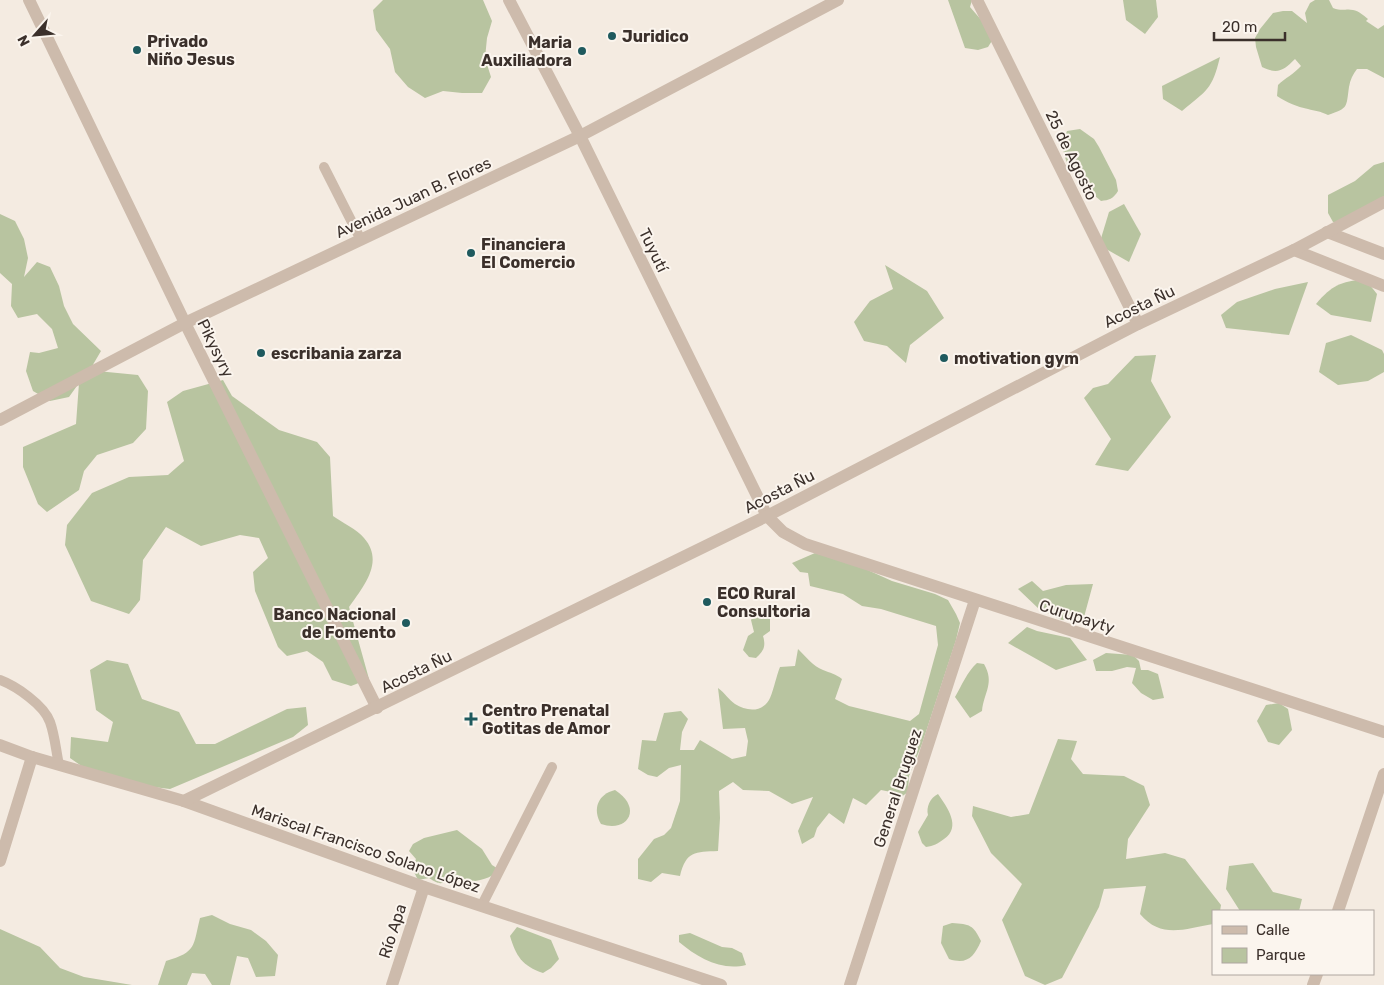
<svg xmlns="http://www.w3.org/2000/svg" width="1384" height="985" font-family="Rubik,sans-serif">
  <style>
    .green { fill: #b8c4a0 }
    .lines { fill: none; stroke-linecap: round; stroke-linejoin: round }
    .service { stroke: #cdbbac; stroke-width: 10 }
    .minor { stroke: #cdbbac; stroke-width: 12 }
    .tertiary { stroke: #cdbbac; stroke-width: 12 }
    .poi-dot { fill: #1f5a5e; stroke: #fbf5ee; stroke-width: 2 }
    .labels { text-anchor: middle; stroke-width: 4; stroke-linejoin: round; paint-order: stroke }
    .poi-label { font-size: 16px; font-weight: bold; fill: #3b302b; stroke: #fbf5ee; text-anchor: start }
    .street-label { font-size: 16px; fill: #3b302b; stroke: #fbf5ee }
  </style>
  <rect width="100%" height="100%" fill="#f4ebe1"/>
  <g class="green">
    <path d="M383,0h100l9,21 -5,17 -2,20 6,19 -9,16h-20l-19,-2 -18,7 -17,-11 -13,-15 -5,-23 -14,-19 -3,-20z"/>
    <path d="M948,0h24l-2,7 25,29 -7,11 -10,3 -13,-2z"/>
    <path d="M1123,0h33l2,17 -13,17 -19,-14z"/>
    <path d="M1315,0h14l4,8c11,4 12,0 20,2 6,1 10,5 15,9l-2,2 12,8 6,-4v53l-17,-9h-10c-4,5 -7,11 -8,18 -3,20 0,21 -21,28 -8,-4 -13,-4 -20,-6 -11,-2 -22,-7 -31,-13l1,-11c7,-7 16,-11 23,-19l-6,-7c-11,11 -17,16 -33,8l-6,-20 -1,-9 5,-9 13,-16 10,-2h9l15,12 -2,-10 5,-10z"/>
    <path d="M1220,57c-8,33 -13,33 -38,54l-19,-12 -1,-13z"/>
    <path d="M1080,129l14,10 5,8 17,33 2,11c-5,8 -9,9 -17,10 -20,-17 -48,-42 -34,-70z"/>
    <path d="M1384,162v41l-34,19h-17l-5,-9v-18l27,-14 19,-16z"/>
    <path d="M1124,204l17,30 -12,28 -30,-17 10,-33z"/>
    <path d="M0,214l15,7 9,18 4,19 -4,19 13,-15 13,5 9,19 5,20 9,18 28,27 -10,17 6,3 41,4 10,16 -2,38 -13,14 -36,12 -13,16 -5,19 -32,22 -9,-8 -15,-37v-20l53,-23 3,-41 -10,14 -19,4 -17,-10 -7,-20 4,-19 9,1 19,-5 -6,-19 -15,-15 -19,4 -7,-12 1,-22 -12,-11z"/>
    <path d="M885,265l42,26 17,27 -34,27 -4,18 -19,-17 -23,-5 -10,-19 16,-21 23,-12z"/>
    <path d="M1365,279l12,15 -6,28 -40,-7 -15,-11c16,-19 24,-22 49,-25z"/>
    <path d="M1308,282l-19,53 -63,-7 -5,-13 16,-13 38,-13z"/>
    <path d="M1351,335l31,15 2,4v18l-16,9 -30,4 -19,-13 7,-29z"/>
    <path d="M1156,355l-5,26 20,36 -43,54 -33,-6 16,-26 -27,-41 9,-10 15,-4 27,-28z"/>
    <path d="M223,380l9,16 47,34 38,12 13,15 3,59c8,6 25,14 31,22 21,24 -1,49 -15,69l20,72 -18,7 -19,-6 -9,-18 -16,-11 -20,5 -9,-9 -23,-56 -2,-19 15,-14 -9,-20 -19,-3 -39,11 -35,-19 -23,33 -3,40 -11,14 -38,-13 -26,-56 2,-20 25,-32 37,-16 39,-2 16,-14 -17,-59 16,-11z"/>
    <path d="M815,553l46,14 31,14 43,13 13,6 8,14 4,9 -4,17 -34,104 -13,32 -1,16 -11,8 -6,-8 -10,-2 -15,15 -13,-7 -9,26 -15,-11 -12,15 -3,9 -12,7 -4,-13 15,-34 -21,7 -23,-13 -26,-1 -10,-8 -14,9 1,27 -2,33c-23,1 -32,0 -38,25l-18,-3 -11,9 -13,-3v-20l16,-20 10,-4 7,-7 9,-27 1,-36 -12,3 -12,9 -9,-2 -10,-6 4,-29 14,1 8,-28 17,-2 7,8 -6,13 -2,18h14l6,-10 32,19 14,-3 2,-15 -3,-13 -22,1 -5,-41c7,5 11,12 17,16 11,7 26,9 34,-4 3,-4 8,-26 11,-33l15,-1 3,-17c8,8 15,17 25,21 7,3 13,4 19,9l-7,20 14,7 61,15 9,-7 19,-69 -2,-19 -55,-17 -19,-3 -19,-12 -33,-8 -2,-13 -8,-1 -8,-9z"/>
    <path d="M1032,581l11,10 23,-6 27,-1 -9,33 -22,3 -23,-11 -21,-20z"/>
    <path d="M759,606l3,6 8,4v15l-7,5c3,10 1,15 -7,22l-7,-1 -6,-7 5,-14 6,-4 -3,-12z"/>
    <path d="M1027,627l10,4 33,7 17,22 -31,10 -48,-27z"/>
    <path d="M1106,653l27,2 6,6 2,9h7l10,4 6,24 -11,2 -12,-7 -9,-10 4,-15 -9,-1 -15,4h-16l-3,-11z"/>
    <path d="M107,660l21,4 14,35 37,13 17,32h19l72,-35 19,-2 2,18 -15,12 -123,52 -67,-8 -33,-23 1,-21 37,5 5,-20 -17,-12 -6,-40z"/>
    <path d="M977,663l7,1c11,19 0,28 -2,47l-12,7 -15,-21c7,-12 12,-25 22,-34z"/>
    <path d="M1279,703l9,6 4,21 -13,15 -11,-3 -11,-21 9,-16z"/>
    <path d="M1058,739l19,2 -6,18 12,15 41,2 20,10 6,19 -22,34 -2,20 39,-6 20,6 36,46 -1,6h-7v13c-29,5 -52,15 -73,-10l6,-28 -42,3 -5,18 -37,71 -17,7 -20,-9 -23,-56 20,-36 -31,-31 -19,-37 1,-10 38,11 18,-3z"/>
    <path d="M615,790c28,18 13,43 -14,34 -9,-15 -3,-30 14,-34z"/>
    <path d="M938,794c9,13 24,33 6,45 -7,5 -10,7 -18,8l-4,-4 -4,-11 10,-17c-2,-8 2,-17 10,-21z"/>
    <path d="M457,830l25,19 10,16 8,5c-5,6 -18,10 -25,11 -7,0 -14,-4 -20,-3 -14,3 -11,10 -26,0l-11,2 -6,-12 4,-9 -7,-8 4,-7 11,-6z"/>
    <path d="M1253,863l20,29 29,7 -3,12h-59l-14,-22 3,-23z"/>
    <path d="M212,915l18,9 21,6 15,11 12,14 -3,21 -19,1 -8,-19 -11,-2 -7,29h-18l-7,-11 -13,-1 -5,12h-29l8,-24c31,-9 27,-15 34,-43z"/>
    <path d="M952,923c18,1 21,2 29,18 -7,16 -14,24 -32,18l-8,-16 2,-17z"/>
    <path d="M517,927l34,13 8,19 -8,9 -8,5c-21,-7 -27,-17 -33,-37z"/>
    <path d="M0,929l40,18 20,21 24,9 48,8h-132z"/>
    <path d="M690,933l32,14 10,1 10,5 4,12c-25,6 -48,-7 -67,-23v-7z"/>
  </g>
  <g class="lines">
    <g class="service">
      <path d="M324,167l37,73"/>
      <path d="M0,680c16,6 44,25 50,42 5,14 6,29 9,43"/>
      <path d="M482,905l70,-138"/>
    </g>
    <g class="minor">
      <path d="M29,0l156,323 192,385"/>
      <path d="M509,0l71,136 187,380 16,16 22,12 579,188"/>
      <path d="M977,0l161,324"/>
      <path d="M1327,232l57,22"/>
      <path d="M1294,250l90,36"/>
      <path d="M184,801l240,86 297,98"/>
      <path d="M0,861l32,-104"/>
      <path d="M1338,911l46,-137"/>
      <path d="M392,985l32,-98"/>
      <path d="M850,985l125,-385"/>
      <path d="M1313,985l4,-11"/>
    </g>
    <g class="tertiary">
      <path d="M0,420l185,-97 395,-187 258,-136"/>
      <path d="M0,745l32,12 152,44 583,-285 371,-192 156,-74 90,-48"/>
    </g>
  </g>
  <g class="poi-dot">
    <circle cx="612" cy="36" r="5"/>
    <circle cx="137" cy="50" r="5"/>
    <circle cx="582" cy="51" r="5"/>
    <circle cx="471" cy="253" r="5"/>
    <circle cx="261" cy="353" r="5"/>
    <circle cx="944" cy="358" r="5"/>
    <circle cx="707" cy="602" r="5"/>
    <circle cx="406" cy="623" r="5"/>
    <path d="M468.5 711.5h5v5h5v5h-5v5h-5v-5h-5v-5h5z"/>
  </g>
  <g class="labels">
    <g class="poi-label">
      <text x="622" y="42">Juridico</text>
      <text x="147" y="47">Privado<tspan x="147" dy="18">Niño Jesus</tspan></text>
      <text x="572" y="48" text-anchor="end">Maria<tspan x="572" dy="18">Auxiliadora</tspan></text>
      <text x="481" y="250">Financiera<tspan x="481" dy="18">El Comercio</tspan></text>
      <text x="271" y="359">escribania zarza</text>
      <text x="954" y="364">motivation gym</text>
      <text x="717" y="599">ECO Rural<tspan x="717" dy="18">Consultoria</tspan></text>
      <text x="396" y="620" text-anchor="end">Banco Nacional<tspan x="396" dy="18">de Fomento</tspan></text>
      <text x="482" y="716">Centro Prenatal<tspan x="482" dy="18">Gotitas de Amor</tspan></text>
    </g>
    <g class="street-label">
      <text transform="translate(1072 155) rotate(64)" y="6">25 de Agosto</text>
      <text transform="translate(413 197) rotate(-25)" y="6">Avenida Juan B. Flores</text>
      <text transform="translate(654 250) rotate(64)" y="6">Tuyutí</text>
      <text transform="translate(1139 306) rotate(-26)" y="6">Acosta Ñu</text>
      <text transform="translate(216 348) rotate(64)" y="6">Pikysyry</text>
      <text transform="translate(779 491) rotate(-27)" y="6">Acosta Ñu</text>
      <text transform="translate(1077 616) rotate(18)" y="6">Curupayty</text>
      <text transform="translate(416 671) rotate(-26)" y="6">Acosta Ñu</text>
      <text transform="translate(897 788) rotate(-72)" y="6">General Bruguez</text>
      <text transform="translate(366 848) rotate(19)" y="6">Mariscal Francisco Solano López</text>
      <text transform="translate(392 931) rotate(-72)" y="6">Río Apa</text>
    </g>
  </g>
  <rect x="1212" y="910" width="162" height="65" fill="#fbf5ee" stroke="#aea6a0"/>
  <rect x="1222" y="926" width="25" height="8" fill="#cdbbac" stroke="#aea6a0"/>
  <text x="1256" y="935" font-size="15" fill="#3b302b">Calle</text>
  <rect x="1222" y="948" width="25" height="15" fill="#b8c4a0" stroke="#aea6a0"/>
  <text x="1256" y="960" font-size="15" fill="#3b302b">Parque</text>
  <g transform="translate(35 35) rotate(243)" stroke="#fbf5ee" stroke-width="4" paint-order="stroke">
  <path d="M0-4L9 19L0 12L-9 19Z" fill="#3b302b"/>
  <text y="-8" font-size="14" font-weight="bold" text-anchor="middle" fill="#3b302b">N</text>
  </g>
  <path d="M1214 32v8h71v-8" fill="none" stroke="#3b302b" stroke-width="2.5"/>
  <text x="1222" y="32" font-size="15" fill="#3b302b" stroke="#fbf5ee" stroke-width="4" paint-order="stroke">20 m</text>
</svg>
